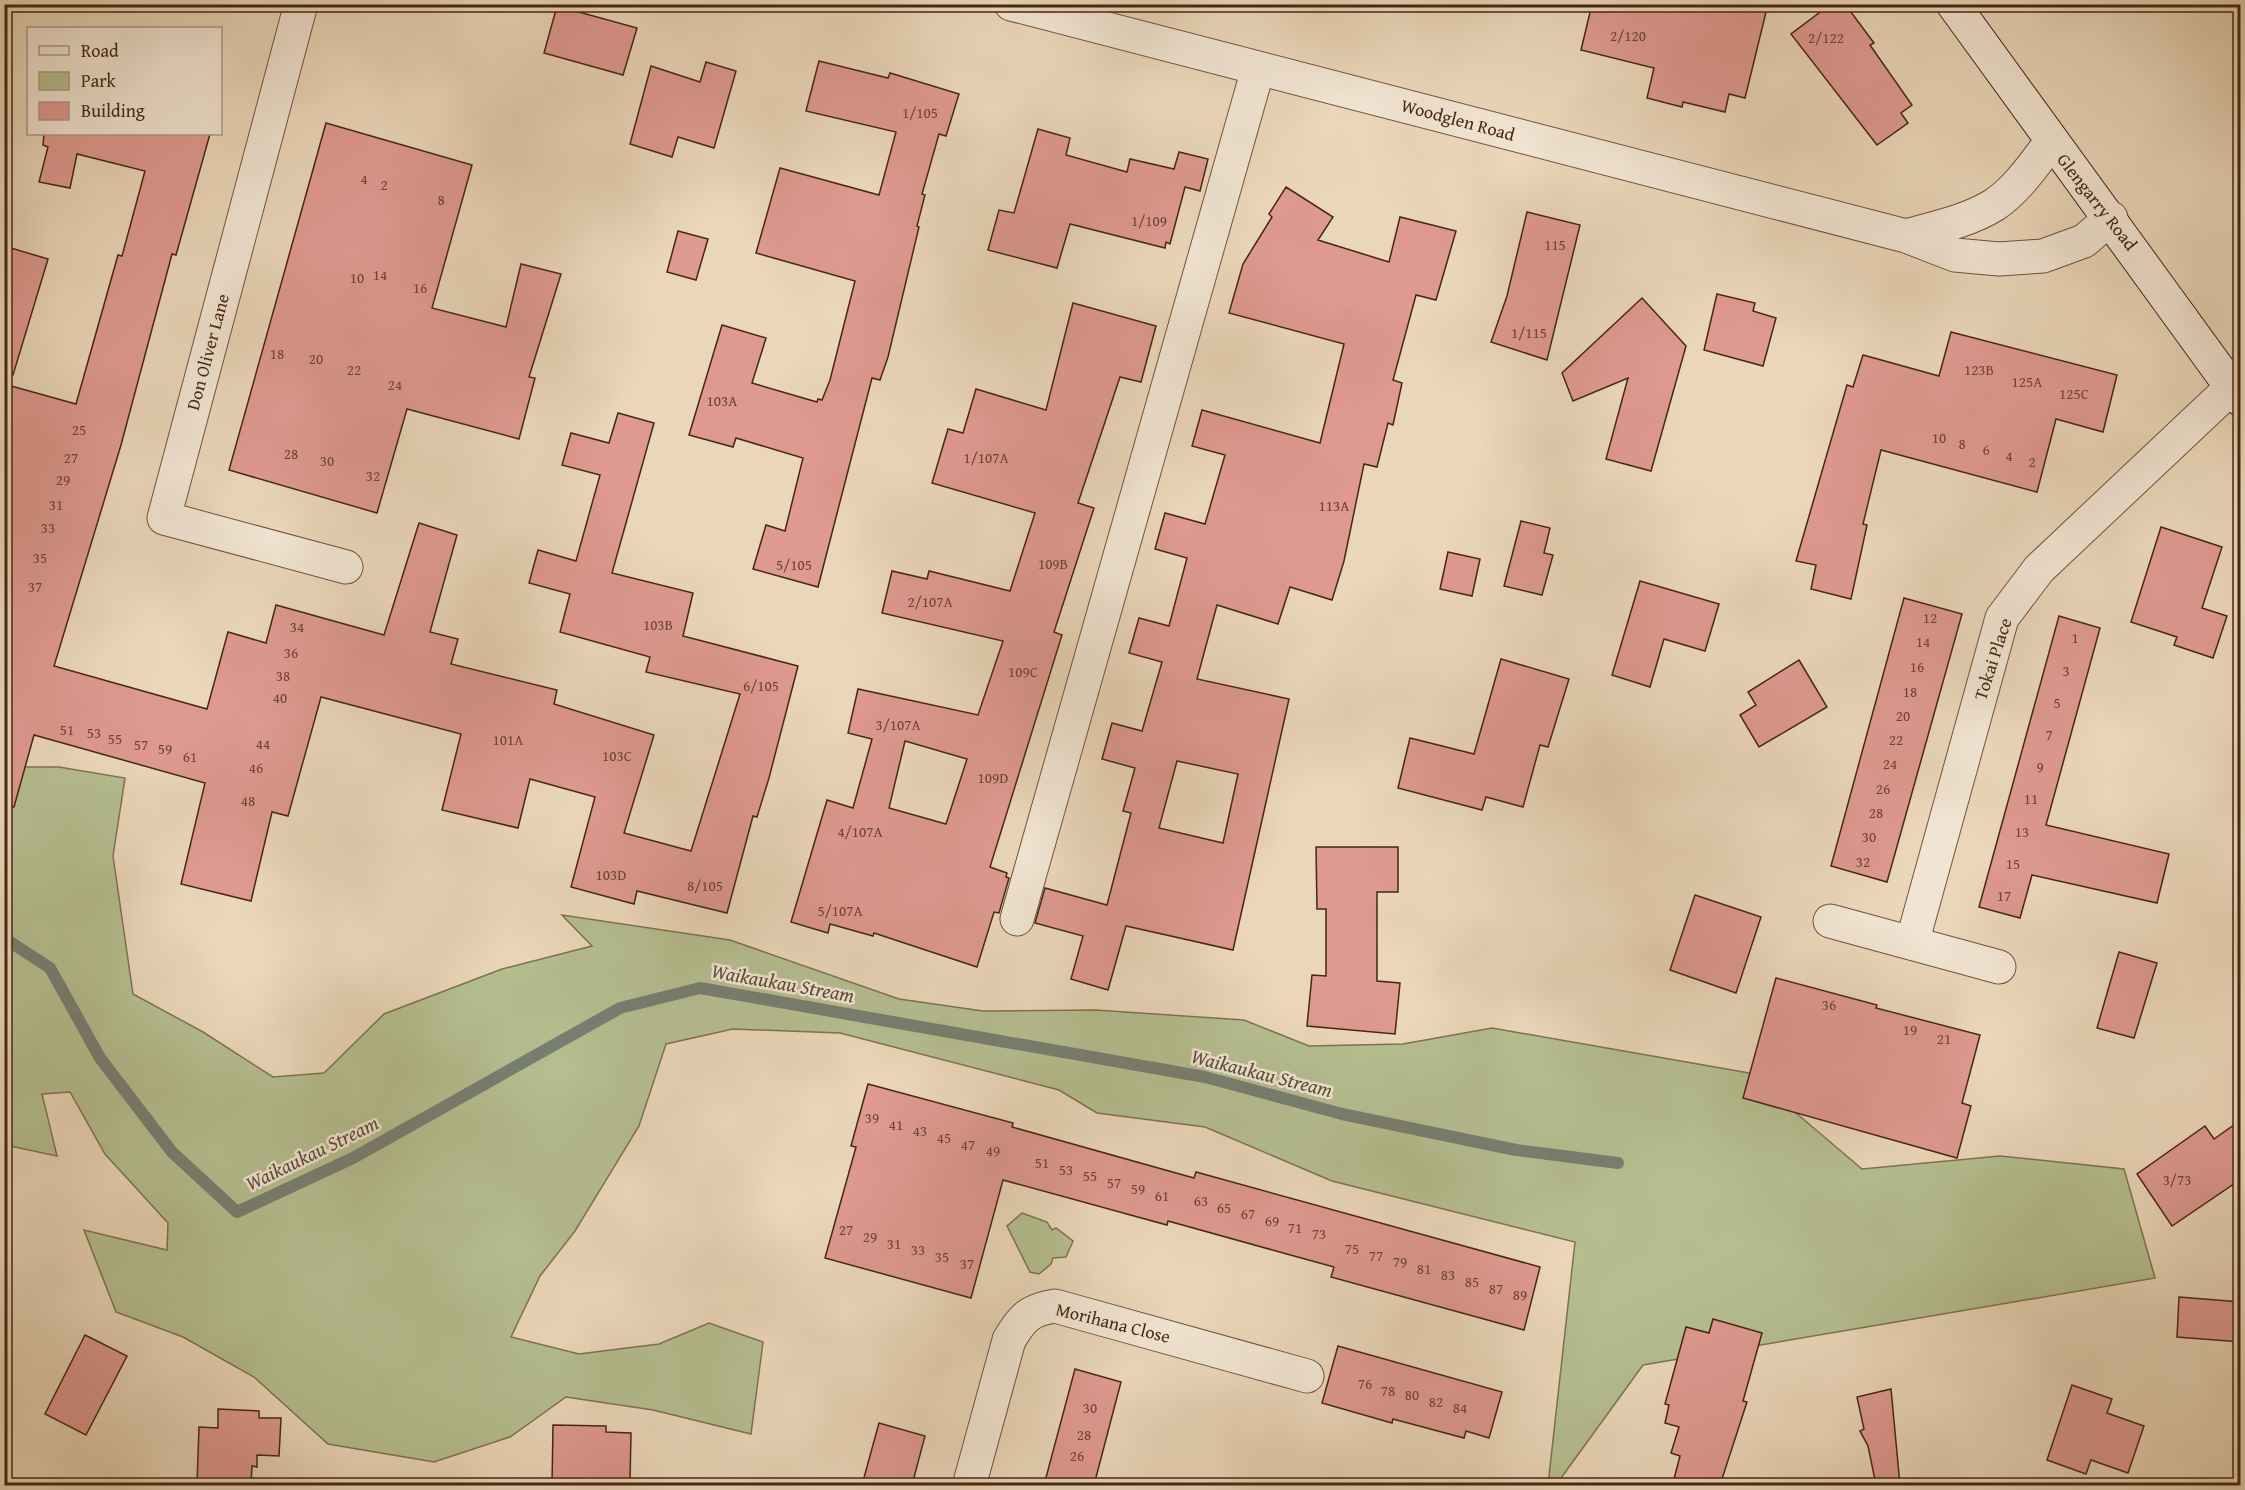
<svg xmlns="http://www.w3.org/2000/svg" width="2245" height="1490" font-family="'Gentium Book Plus',serif">
  <style>
    .green { fill: #b5be90; stroke: #7e7251; stroke-width: 1.5 }
    .lines { fill: none; stroke-linecap: round; stroke-linejoin: round }
    .stream { stroke: #787f71; stroke-width: 12 }
    .building { fill: #de9990; stroke: #472712; stroke-width: 1.5; fill-rule: evenodd }
    .minor-casing { stroke: #70533c; stroke-width: 35 }
    .secondary-casing { stroke: #472712; stroke-width: 35 }
    .minor { stroke: #f1e4d2; stroke-width: 33 }
    .secondary { stroke: #f1e4d2; stroke-width: 33 }
    .labels { text-anchor: middle; stroke-width: 5; stroke-linejoin: round; paint-order: stroke }
    .number-label { font-size: 15px; fill: #6d4432 }
    .street-label { font-size: 18px; fill: #472712; stroke: #f1e4d2 }
    .water-label { font-size: 20px; font-style: italic; fill: #5b4c3a; stroke: #f1e4d2 }
  </style>
  <rect width="100%" height="100%" fill="#ead6b9"/>
  <filter id="stains"><feTurbulence type="fractalNoise" baseFrequency=".00333" numOctaves="4"/><feColorMatrix values="0 0 0 0 .2 0 0 0 0 .09 0 0 0 0 .02 0 0 0 .5 -.17"/></filter>
  <radialGradient id="worn" r=".72"><stop offset=".6" stop-color="#630" stop-opacity="0"/><stop offset="1" stop-color="#630" stop-opacity=".3"/></radialGradient>
  <g class="green">
    <path d="M5,767h54l66,11 -12,78 20,138 70,38 70,45 51,-4 60,-59 118,-45 90,-23 -30,-31 168,25 169,59 84,12 112,-1 149,10 65,26 94,-2 89,-16 257,45 113,96 138,-13 124,13 31,109 -512,87 -87,120h-8l27,-243 -243,-61 -127,-54 -108,-14 -38,-23 -219,-57 -107,-4 -67,15 -27,82 -64,105 -35,45 -29,61 68,17 80,-10 50,-21 54,19 -12,92 -98,-24 -87,-13 -56,40 -76,25 -106,-18 -74,-67 -71,-40 -67,-25 -32,-82 83,20 1,-27 -63,-69 -35,-62 -28,2 15,62 -52,-11z"/>
    <path d="M1022,1213l25,9 5,8 4,-2 17,13 -7,16 -13,1 -2,6 -12,10 -9,-2 -23,-46z"/>
  </g>
  <g class="lines">
    <path class="stream" d="M4,938l46,30 50,90 72,94 65,60 116,-54 267,-150 80,-20 505,89 137,37 174,36 102,13"/>
  </g>
  <g class="building">
    <path d="M1592,4h176l-23,94 -16,-4 -4,18 -42,-10 -1,5 -35,-9 7,-30 -73,-18z"/>
    <path d="M1831,4h14l29,39 -4,2 42,60 -11,8 7,10 -31,22 -86,-111z"/>
    <path d="M557,6l80,22 -14,47 -79,-22z"/>
    <path d="M819,61l69,17 2,-5 69,21 -13,42 -7,-2 -17,60 3,1 -8,31 2,1 -31,130 -8,23 -8,-2 -54,209 -65,-18 13,-44 19,6 18,-73 -67,-20 -3,9 -44,-12 33,-110 44,13 -14,45 65,19 1,-3 4,1 8,-20 25,-99 -99,-28 24,-85 99,27 17,-63 -90,-21z"/>
    <path d="M706,62l30,9 -22,77 -36,-11 -6,20 -42,-13 21,-78 49,16z"/>
    <path d="M326,123l146,42 -40,143 74,19 15,-63 40,10 -32,103 6,1 -16,61 -112,-30 -30,104 -148,-43z"/>
    <path d="M1038,129l32,9 -4,17 61,17 3,-13 44,10 5,-17 29,7 -8,32 -15,-4 -15,57 -4,-2 -1,6 -95,-24 -13,44 -69,-18 11,-40 15,3z"/>
    <path d="M44,134h166l-34,121 -4,-1 -51,191 -67,221 153,43 21,-77 38,11 10,-38 108,30 35,-112 38,12 -27,97 28,7 -7,25 106,26 -3,14 100,31 -30,98 67,18 49,-157 -94,-22 4,-15 -90,-25 10,-38 -41,-11 9,-33 38,11 24,-86 -38,-10 9,-32 38,10 9,-30 36,10 -42,150 81,20 -10,43 115,30 -29,112 -12,39 -4,-1 -26,97 -90,-22 -3,13 -63,-17 24,-90 -65,-18 -12,49 -76,-18 19,-76 -140,-37 -33,119 -16,-4 -21,89 -70,-17 24,-101 -171,-48 -20,72 -10,-1v-422l72,20 42,-149 4,1 23,-85 -68,-17 -7,34 -31,-6 9,-35 -5,-2z"/>
    <path d="M1286,187l47,30 -15,23 71,22 11,-45 56,14 -20,69 -20,-5 -23,85 9,3 -9,42 -5,-2 -11,44 -13,-3 -20,97 -12,39 -42,-13 -12,37 -61,-19 -20,74 92,20 -56,251 -107,-24 -18,64 -37,-11 12,-43 -48,-13 10,-35 62,17 24,-92 -8,-2 12,-43 -33,-9 10,-36 30,8 20,-69 -33,-9 10,-35 30,8 18,-68 -32,-9 10,-36 40,11 20,-69 -33,-9 10,-36 118,33 24,-99 -115,-31 14,-49 29,-47 -3,-3zM1177,761l61,13 -15,69 -64,-15z"/>
    <path d="M1527,212l53,13 -33,135 -56,-18 16,-46z"/>
    <path d="M678,231l30,8 -12,41 -29,-8z"/>
    <path d="M4,246l44,13 -35,116 -9,-1z"/>
    <path d="M1717,294l38,9 -2,8 23,7 -13,48 -59,-16z"/>
    <path d="M1642,298l44,48 -35,125 -45,-12 22,-81 -55,23 -11,-28z"/>
    <path d="M1073,303l83,23 -15,56 -21,-5 -42,126 16,5 -40,124 8,3 -72,232 17,6 -1,4 3,1 -10,35 -5,-1 -17,55 -103,-34 -1,3 -43,-12 -2,9 -37,-11 36,-122 26,8 19,-69 -24,-6 10,-44 120,26 25,-74 -121,-28 10,-42 35,8 2,-8 81,20 25,-78 -103,-30 16,-54 15,4 13,-44 70,21zM905,741l62,18 -21,65 -57,-16z"/>
    <path d="M1951,332l166,43 -14,57 -47,-13 -19,73 -156,-42 -18,74 4,1 -16,74 -40,-10 5,-24 -20,-4 51,-176 6,2 10,-32 76,21z"/>
    <path d="M1521,521l29,7 -6,25 9,2 -11,40 -38,-9z"/>
    <path d="M2161,527l61,20 -20,61 25,8 -14,42 -39,-13 3,-8 -46,-15z"/>
    <path d="M1448,552l32,7 -8,37 -32,-7z"/>
    <path d="M1640,581l79,23 -14,47 -41,-12 -14,48 -38,-12z"/>
    <path d="M1904,598l58,16 -75,268 -56,-16z"/>
    <path d="M2059,616l41,12 -54,197 123,29 -12,49 -125,-28 -12,43 -41,-11z"/>
    <path d="M1501,659l68,20 -21,68 -8,-2 -17,62 -37,-10 -4,13 -84,-22 12,-50 64,16z"/>
    <path d="M1799,660l28,47 -68,40 -19,-32 16,-10 -8,-13z"/>
    <path d="M1316,847h82v45h-21v89l23,2 -5,51 -88,-8 5,-51 14,1v-67h-9z"/>
    <path d="M1695,895l66,22 -25,76 -66,-23z"/>
    <path d="M2119,952l38,11 -23,75 -37,-10z"/>
    <path d="M1776,978l101,27 -1,3 104,27 -18,68 9,3 -14,52 -214,-60z"/>
    <path d="M868,1084l145,39 -1,4 182,51 2,-6 344,95 -16,63 -193,-53 3,-10 -58,-16 -108,-30 -1,4 -164,-45 -32,118 -146,-40 31,-111 -5,-1z"/>
    <path d="M2241,1120v59l-69,47 -35,-52 68,-48 9,13z"/>
    <path d="M2179,1297l62,5v40l-64,-5z"/>
    <path d="M1713,1319l49,14 -19,68 4,1 -27,83h-23l-23,-6 6,-23 -9,-3 8,-26 -14,-4 4,-18 -4,-1 21,-77 23,6z"/>
    <path d="M85,1335l42,21 -41,79 -41,-21z"/>
    <path d="M1338,1346l164,46 -13,46 -23,-7 -2,7 -71,-19 -1,4 -70,-20z"/>
    <path d="M1075,1369l46,13 -27,103h-50z"/>
    <path d="M2072,1385l40,14 -5,14 37,13 -16,47 -37,-13 -5,14 -39,-14z"/>
    <path d="M1891,1389l9,96h-24l-8,-39 -8,-15 4,-2 -7,-32z"/>
    <path d="M218,1409l41,2v7h22l-2,38 -22,-1v12l-5,-1 -1,19h-54l2,-58 19,1z"/>
    <path d="M879,1423l46,13 -13,49h-50z"/>
    <path d="M553,1425l53,1v6l25,1 -1,47 -14,-1v6h-64z"/>
  </g>
  <g class="lines">
    <g class="minor-casing">
      <g id="minor">
        <path d="M301,4l-137,514 182,49"/>
        <path d="M1011,4l895,232 49,19 44,4 44,-3 41,-15 27,-23"/>
        <path d="M1906,236c29,-8 62,-15 88,-31 23,-15 41,-42 57,-63"/>
        <path d="M1017,919l241,-850"/>
        <path d="M1830,921l169,46"/>
        <path d="M1912,943l90,-325 37,-49 193,-182"/>
        <path d="M969,1486l40,-146c13,-22 20,-30 46,-34l252,70"/>
      </g>
    </g>
    <g class="secondary-casing">
      <path id="secondary" d="M1953,4l287,395"/>
    </g>
    <use href="#minor" class="minor"/>
    <use href="#secondary" class="secondary"/>
  </g>
  <g class="labels">
    <g class="number-label">
      <text x="1628" y="41">2/120</text>
      <text x="1826" y="43">2/122</text>
      <text x="920" y="118">1/105</text>
      <text x="364" y="184">4</text>
      <text x="384" y="190">2</text>
      <text x="441" y="205">8</text>
      <text x="1149" y="226">1/109</text>
      <text x="1555" y="250">115</text>
      <text x="380" y="280">14</text>
      <text x="357" y="283">10</text>
      <text x="420" y="293">16</text>
      <text x="1529" y="338">1/115</text>
      <text x="277" y="359">18</text>
      <text x="316" y="364">20</text>
      <text x="354" y="375">22</text>
      <text x="1979" y="375">123B</text>
      <text x="2027" y="387">125A</text>
      <text x="395" y="390">24</text>
      <text x="2074" y="399">125C</text>
      <text x="722" y="406">103A</text>
      <text x="79" y="435">25</text>
      <text x="1939" y="443">10</text>
      <text x="1962" y="449">8</text>
      <text x="1986" y="455">6</text>
      <text x="291" y="459">28</text>
      <text x="2009" y="461">4</text>
      <text x="71" y="463">27</text>
      <text x="986" y="463">1/107A</text>
      <text x="327" y="466">30</text>
      <text x="2032" y="467">2</text>
      <text x="373" y="481">32</text>
      <text x="63" y="485">29</text>
      <text x="56" y="510">31</text>
      <text x="1334" y="511">113A</text>
      <text x="48" y="533">33</text>
      <text x="40" y="563">35</text>
      <text x="1053" y="569">109B</text>
      <text x="794" y="570">5/105</text>
      <text x="35" y="592">37</text>
      <text x="930" y="607">2/107A</text>
      <text x="1930" y="623">12</text>
      <text x="658" y="630">103B</text>
      <text x="297" y="632">34</text>
      <text x="2075" y="643">1</text>
      <text x="1923" y="647">14</text>
      <text x="291" y="658">36</text>
      <text x="1917" y="672">16</text>
      <text x="2066" y="676">3</text>
      <text x="1023" y="677">109C</text>
      <text x="283" y="681">38</text>
      <text x="761" y="691">6/105</text>
      <text x="1910" y="697">18</text>
      <text x="280" y="703">40</text>
      <text x="2057" y="708">5</text>
      <text x="1903" y="721">20</text>
      <text x="898" y="730">3/107A</text>
      <text x="67" y="735">51</text>
      <text x="94" y="738">53</text>
      <text x="2049" y="740">7</text>
      <text x="115" y="744">55</text>
      <text x="508" y="745">101A</text>
      <text x="1896" y="745">22</text>
      <text x="263" y="749">44</text>
      <text x="141" y="750">57</text>
      <text x="165" y="754">59</text>
      <text x="617" y="761">103C</text>
      <text x="190" y="762">61</text>
      <text x="1890" y="769">24</text>
      <text x="2040" y="772">9</text>
      <text x="256" y="773">46</text>
      <text x="993" y="783">109D</text>
      <text x="1883" y="794">26</text>
      <text x="2031" y="804">11</text>
      <text x="248" y="806">48</text>
      <text x="1876" y="818">28</text>
      <text x="860" y="837">4/107A</text>
      <text x="2022" y="837">13</text>
      <text x="1869" y="842">30</text>
      <text x="1863" y="867">32</text>
      <text x="2013" y="869">15</text>
      <text x="611" y="880">103D</text>
      <text x="705" y="891">8/105</text>
      <text x="2004" y="901">17</text>
      <text x="840" y="916">5/107A</text>
      <text x="1829" y="1010">36</text>
      <text x="1910" y="1035">19</text>
      <text x="1944" y="1044">21</text>
      <text x="872" y="1123">39</text>
      <text x="896" y="1130">41</text>
      <text x="920" y="1136">43</text>
      <text x="944" y="1143">45</text>
      <text x="968" y="1150">47</text>
      <text x="993" y="1156">49</text>
      <text x="1042" y="1168">51</text>
      <text x="1066" y="1175">53</text>
      <text x="1090" y="1181">55</text>
      <text x="2177" y="1185">3/73</text>
      <text x="1114" y="1188">57</text>
      <text x="1138" y="1194">59</text>
      <text x="1162" y="1201">61</text>
      <text x="1201" y="1206">63</text>
      <text x="1224" y="1213">65</text>
      <text x="1248" y="1219">67</text>
      <text x="1272" y="1226">69</text>
      <text x="1295" y="1233">71</text>
      <text x="846" y="1235">27</text>
      <text x="1319" y="1239">73</text>
      <text x="870" y="1242">29</text>
      <text x="894" y="1249">31</text>
      <text x="1352" y="1254">75</text>
      <text x="918" y="1255">33</text>
      <text x="1376" y="1261">77</text>
      <text x="942" y="1262">35</text>
      <text x="1400" y="1267">79</text>
      <text x="967" y="1269">37</text>
      <text x="1424" y="1274">81</text>
      <text x="1448" y="1280">83</text>
      <text x="1472" y="1287">85</text>
      <text x="1496" y="1294">87</text>
      <text x="1520" y="1300">89</text>
      <text x="1365" y="1389">76</text>
      <text x="1388" y="1396">78</text>
      <text x="1412" y="1400">80</text>
      <text x="1436" y="1407">82</text>
      <text x="1090" y="1413">30</text>
      <text x="1460" y="1413">84</text>
      <text x="1084" y="1440">28</text>
      <text x="1077" y="1461">26</text>
    </g>
    <g class="street-label">
      <text transform="translate(1458 120) rotate(15)" y="6">Woodglen Road</text>
      <text transform="translate(2097 202) rotate(52)" y="6">Glengarry Road</text>
      <text transform="translate(208 352) rotate(-75)" y="6">Don Oliver Lane</text>
      <text transform="translate(1993 659) rotate(-72)" y="6">Tokai Place</text>
      <text transform="translate(1113 1323) rotate(14)" y="6">Morihana Close</text>
    </g>
    <g class="water-label">
      <text transform="translate(783 983) rotate(10)" y="7">Waikaukau Stream</text>
      <text transform="translate(1262 1073) rotate(14)" y="7">Waikaukau Stream</text>
      <text transform="translate(312 1153) rotate(-26)" y="7">Waikaukau Stream</text>
    </g>
  </g>
  <rect width="2245" height="1490" fill="none" stroke="#ead6b9" stroke-width="24"/>
  <rect x="6" y="6" width="2233" height="1478" fill="none" stroke="#472712" stroke-width="3"/>
  <rect x="12" y="12" width="2221" height="1466" fill="none" stroke="#472712" stroke-width="1.5"/>
  <rect x="27" y="27" width="195" height="108" fill="#f1e4d2" stroke="#ad9885" stroke-width="1.5"/>
  <rect x="39" y="46" width="30" height="9" fill="#f1e4d2" stroke="#ad9885" stroke-width="1.5"/>
  <text x="81" y="57" font-size="18" fill="#472712">Road</text>
  <rect x="39" y="72" width="30" height="18" fill="#b5be90" stroke="#ad9885" stroke-width="1.5"/>
  <text x="81" y="87" font-size="18" fill="#472712">Park</text>
  <rect x="39" y="102" width="30" height="18" fill="#de9990" stroke="#ad9885" stroke-width="1.5"/>
  <text x="81" y="117" font-size="18" fill="#472712">Building</text>
  <rect width="100%" height="100%" filter="url(#stains)"/>
  <rect width="100%" height="100%" fill="url(#worn)"/>
</svg>
